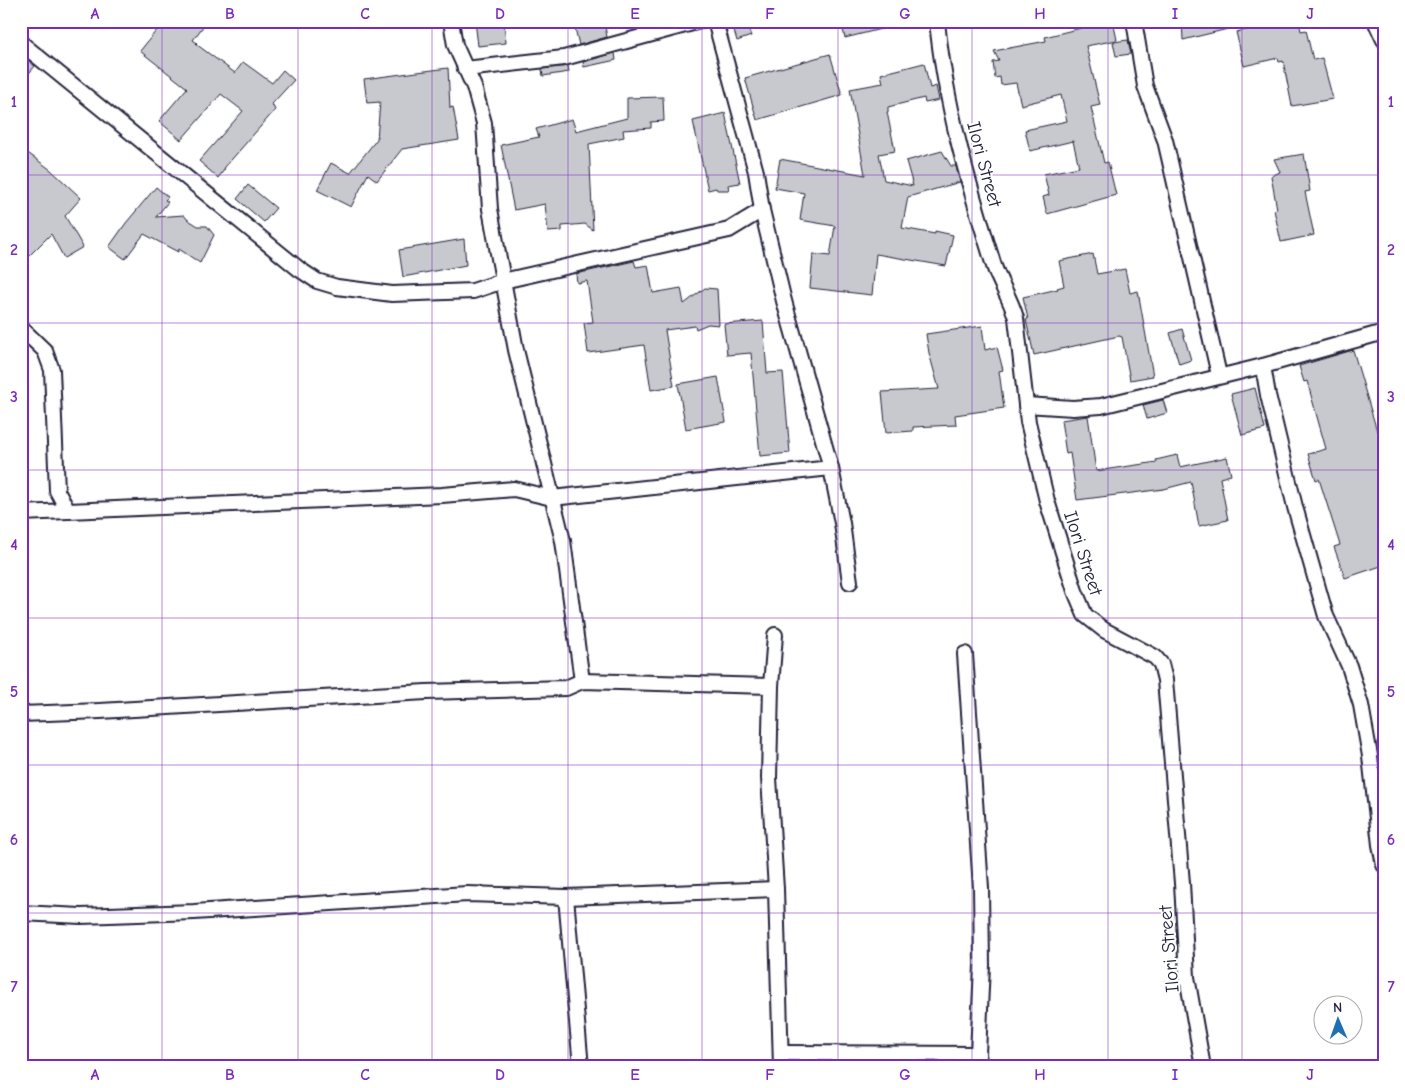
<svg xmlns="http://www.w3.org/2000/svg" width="1405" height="1088" font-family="'Comic Neue',sans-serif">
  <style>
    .building { fill: #c8c8cf; stroke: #22223b }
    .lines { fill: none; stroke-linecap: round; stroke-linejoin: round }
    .street-casing { stroke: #22223b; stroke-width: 18 }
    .street { stroke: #fff; stroke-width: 14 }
    .grid { fill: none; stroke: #7b2cbf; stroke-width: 1; stroke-opacity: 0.55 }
    .labels { text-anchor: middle; stroke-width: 4; stroke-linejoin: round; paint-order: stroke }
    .street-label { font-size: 19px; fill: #22223b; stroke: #fff }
    .neatline { fill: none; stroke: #7b2cbf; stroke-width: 2 }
    .grid-label { font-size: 16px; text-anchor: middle; font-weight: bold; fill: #7b2cbf }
  </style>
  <rect width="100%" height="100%" fill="#fff"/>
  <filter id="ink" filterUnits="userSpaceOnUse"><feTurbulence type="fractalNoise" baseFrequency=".02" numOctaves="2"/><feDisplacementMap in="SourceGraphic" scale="10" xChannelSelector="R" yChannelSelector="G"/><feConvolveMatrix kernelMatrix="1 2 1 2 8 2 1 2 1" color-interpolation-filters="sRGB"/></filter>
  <g filter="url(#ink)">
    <g class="building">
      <path d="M164,21h43l-14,19 4,3 -1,1 39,29 8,-11 29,21 11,-13 11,10 -22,24 3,6 -50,57 -1,3 -6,8 -19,-17 44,-50 -22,-17 -40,46 -22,-19 28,-33 -47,-37z"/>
      <path d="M475,21h29l2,22 -28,3z"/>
      <path d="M585,21h19l3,16 -28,8 -5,-21z"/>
      <path d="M841,21h51l1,5 -48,12z"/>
      <path d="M1109,21h4l4,19 -31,6 14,59 -9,2 13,56 4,-1 8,33 -69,19 -4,-17 6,-2 -5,-21 35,-7 -6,-26 -43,10 -5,-21 42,-9 -6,-26 -40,10 -5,-22 -15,2 -1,-8 -5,1 -2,-16 6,-1 -5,-10 52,-10 -1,-4z"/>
      <path d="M1182,21h57l1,5 -57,14z"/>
      <path d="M1291,21h8l2,10 5,-1 7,30 9,-2 11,41 -41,7 -9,-45 -4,1 -1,-4 -34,8 -8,-34z"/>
      <path d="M746,22l5,14 -14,5 -4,-14z"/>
      <path d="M1128,40l3,14 -15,2 -3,-14z"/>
      <path d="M615,53l1,7 -32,7 -1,-5z"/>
      <path d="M21,54l14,12 -14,17z"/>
      <path d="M830,54l12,41 -85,25 -12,-42z"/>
      <path d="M924,63l6,25 6,-2 3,14 -14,3 -1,-5 -36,9v5h-1l8,39 -16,3 5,26 29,6 -7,-25 36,-10 9,15h5l4,16 -52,15 -6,31 33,6v-3l18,4 -7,31 -70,-12 -4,41 -62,-7 3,-34 17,2 5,-30 -35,-6 4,-27 -29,-5 5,-29 85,16 -15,-86 33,-6 -2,-9z"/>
      <path d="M568,66l1,6 -26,4 -1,-7z"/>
      <path d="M448,68l2,40 3,-1 6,33 -57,9 -25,32 -9,-7 -17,33 -34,-17 14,-27 19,10 27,-34 3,-37 -13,1 -3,-24z"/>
      <path d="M663,97l1,24 -13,1v6l-28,2 1,7 -35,7 4,86 -8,-6 -23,2v5l-14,1 -3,-28 -31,6 -13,-65 38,-8 -3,-8 36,-10 4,12 51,-13v-20z"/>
      <path d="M725,113l15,70 -12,2 1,5h-12l-1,-2 -8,2 -15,-69z"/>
      <path d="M21,148l30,22 30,28 -16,18 18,31 -19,11 -13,-24 -22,22 -8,-7z"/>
      <path d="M1304,154l6,37 -5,1 9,43 -33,7 -7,-32 3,-1 -6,-33 9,-4 -6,-13z"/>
      <path d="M248,185l28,23 -12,14 -27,-23z"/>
      <path d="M156,187l12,10 -3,3 3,2 -12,15 28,-2 3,4 11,7h9l7,9 -14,28 -21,-14 -1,3 -34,-18 -19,25 -16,-12 17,-24z"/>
      <path d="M464,239l2,26 -63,12 -4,-27z"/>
      <path d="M1093,254l4,20 28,-5 5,24 8,-2 15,85 -23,4 -8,-43 -3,-1 -85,19 -8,-35 2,-1 -5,-22 35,-8 -1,-1 7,-2 -5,-25z"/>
      <path d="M634,261l2,6 12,-2 5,28 28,-5 3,16 21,-16 12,1 2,36 -11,-1 -12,5 -1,-3 -30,4 9,56 -23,4 -7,-45 -56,8 -4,-30 9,-1 -6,-41 -10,2 -1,-9z"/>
      <path d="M763,321l4,52 16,-1 7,81 -30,3 -9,-103 -24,2 -3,-31z"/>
      <path d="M982,326l3,24 12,-3 6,23 -4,1 5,37 -49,7 1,10 -43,2v4l-27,2 -4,-41 57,-3 -10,-36 -3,-19z"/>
      <path d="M1182,329l9,31 -12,4 -9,-31z"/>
      <path d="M1353,350l24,81 7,-2v136l-39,13 -11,-31 6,-2 -21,-66 -3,1 -8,-26 18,-5 -19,-68 -3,1 -5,-16z"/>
      <path d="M718,377l8,45 -40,7 -8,-45z"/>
      <path d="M1255,388l10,41 -23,6 -11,-41z"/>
      <path d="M1163,400l4,13 -20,6 -4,-14z"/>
      <path d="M1088,416l8,55 61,-9 -1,-2 21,-5 3,12 47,-10 4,18 -11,3 8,42 -29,6 -8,-44 -27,7 -87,11 -7,-47 -4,1 -5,-34z"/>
    </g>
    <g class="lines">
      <g class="street-casing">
        <g id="street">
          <path d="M451,21l4,24 19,42 10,36 6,86 8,44 18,97 47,191 19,140"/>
          <path d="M715,21l41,151 6,38 22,91 47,167 11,55 8,59"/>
          <path d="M937,21c8,83 32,165 57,245 6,18 17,33 22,52l12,104 19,79 28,90 10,24 19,15 51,27 6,7 4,16 17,203 5,94 16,90"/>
          <path d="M1134,21l11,65 20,54 54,235"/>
          <path d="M1375,21l9,19"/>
          <path d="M21,43l278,226 18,12 20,6 55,7 81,-3 30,-10 226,-51 33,-20"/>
          <path d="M465,69l99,-11 136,-37"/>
          <path d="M21,328l24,23 7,19 5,121 11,20"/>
          <path d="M1263,366l5,29 27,112 31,109 23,50 12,39 9,51 10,89 4,20"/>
          <path d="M1026,405l47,3 28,-2 162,-40 121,-34"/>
          <path d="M21,513l421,-18 72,-6 38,9 279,-30"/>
          <path d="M775,635l-4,51 -2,92 7,111 5,178"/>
          <path d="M965,654l16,234 1,77 -4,89 2,13"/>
          <path d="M21,714l79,-3 326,-19 140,-4 16,-7 189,5"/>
          <path d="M566,897l15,170"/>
          <path d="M21,913l60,3 113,-4 273,-18 99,3 210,-8"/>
          <path d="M782,1053l196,1"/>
        </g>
      </g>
      <use href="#street" class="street"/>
    </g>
  </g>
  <path class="grid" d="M162,21v1046M298,21v1046M432,21v1046M568,21v1046M702,21v1046M838,21v1046M972,21v1046M1108,21v1046M1242,21v1046M21,175h1363M21,323h1363M21,470h1363M21,618h1363M21,765h1363M21,913h1363"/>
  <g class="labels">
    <g class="street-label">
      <text transform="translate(985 164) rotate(75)" y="7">Ilori Street</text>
      <text transform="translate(1084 553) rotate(72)" y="7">Ilori Street</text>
      <text transform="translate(1168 949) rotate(-95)" y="7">Ilori Street</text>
    </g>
  </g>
  <rect width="1405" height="1088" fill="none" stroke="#fff" stroke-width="55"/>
  <g transform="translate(1338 1020) rotate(358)"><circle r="24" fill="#ffffff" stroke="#a7a7b1"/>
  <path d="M0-4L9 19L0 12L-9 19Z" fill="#1f6fb2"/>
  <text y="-8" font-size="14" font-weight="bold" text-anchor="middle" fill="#22223b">N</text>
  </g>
  <rect x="28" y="28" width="1350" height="1032" class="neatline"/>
  <g class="grid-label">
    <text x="95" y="19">A</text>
    <text x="230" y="19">B</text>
    <text x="365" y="19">C</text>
    <text x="500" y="19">D</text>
    <text x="635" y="19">E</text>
    <text x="770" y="19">F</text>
    <text x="905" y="19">G</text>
    <text x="1040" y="19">H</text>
    <text x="1175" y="19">I</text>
    <text x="1310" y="19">J</text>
    <text x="14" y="107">1</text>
    <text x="1391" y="107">1</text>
    <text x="14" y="255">2</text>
    <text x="1391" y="255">2</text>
    <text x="14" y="402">3</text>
    <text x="1391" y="402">3</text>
    <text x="14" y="550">4</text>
    <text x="1391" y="550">4</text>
    <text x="14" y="697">5</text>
    <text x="1391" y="697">5</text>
    <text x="14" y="845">6</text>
    <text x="1391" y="845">6</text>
    <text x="14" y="992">7</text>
    <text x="1391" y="992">7</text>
    <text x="95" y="1080">A</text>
    <text x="230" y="1080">B</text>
    <text x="365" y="1080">C</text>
    <text x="500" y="1080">D</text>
    <text x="635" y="1080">E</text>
    <text x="770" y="1080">F</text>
    <text x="905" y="1080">G</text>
    <text x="1040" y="1080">H</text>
    <text x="1175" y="1080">I</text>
    <text x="1310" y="1080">J</text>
  </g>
</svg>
